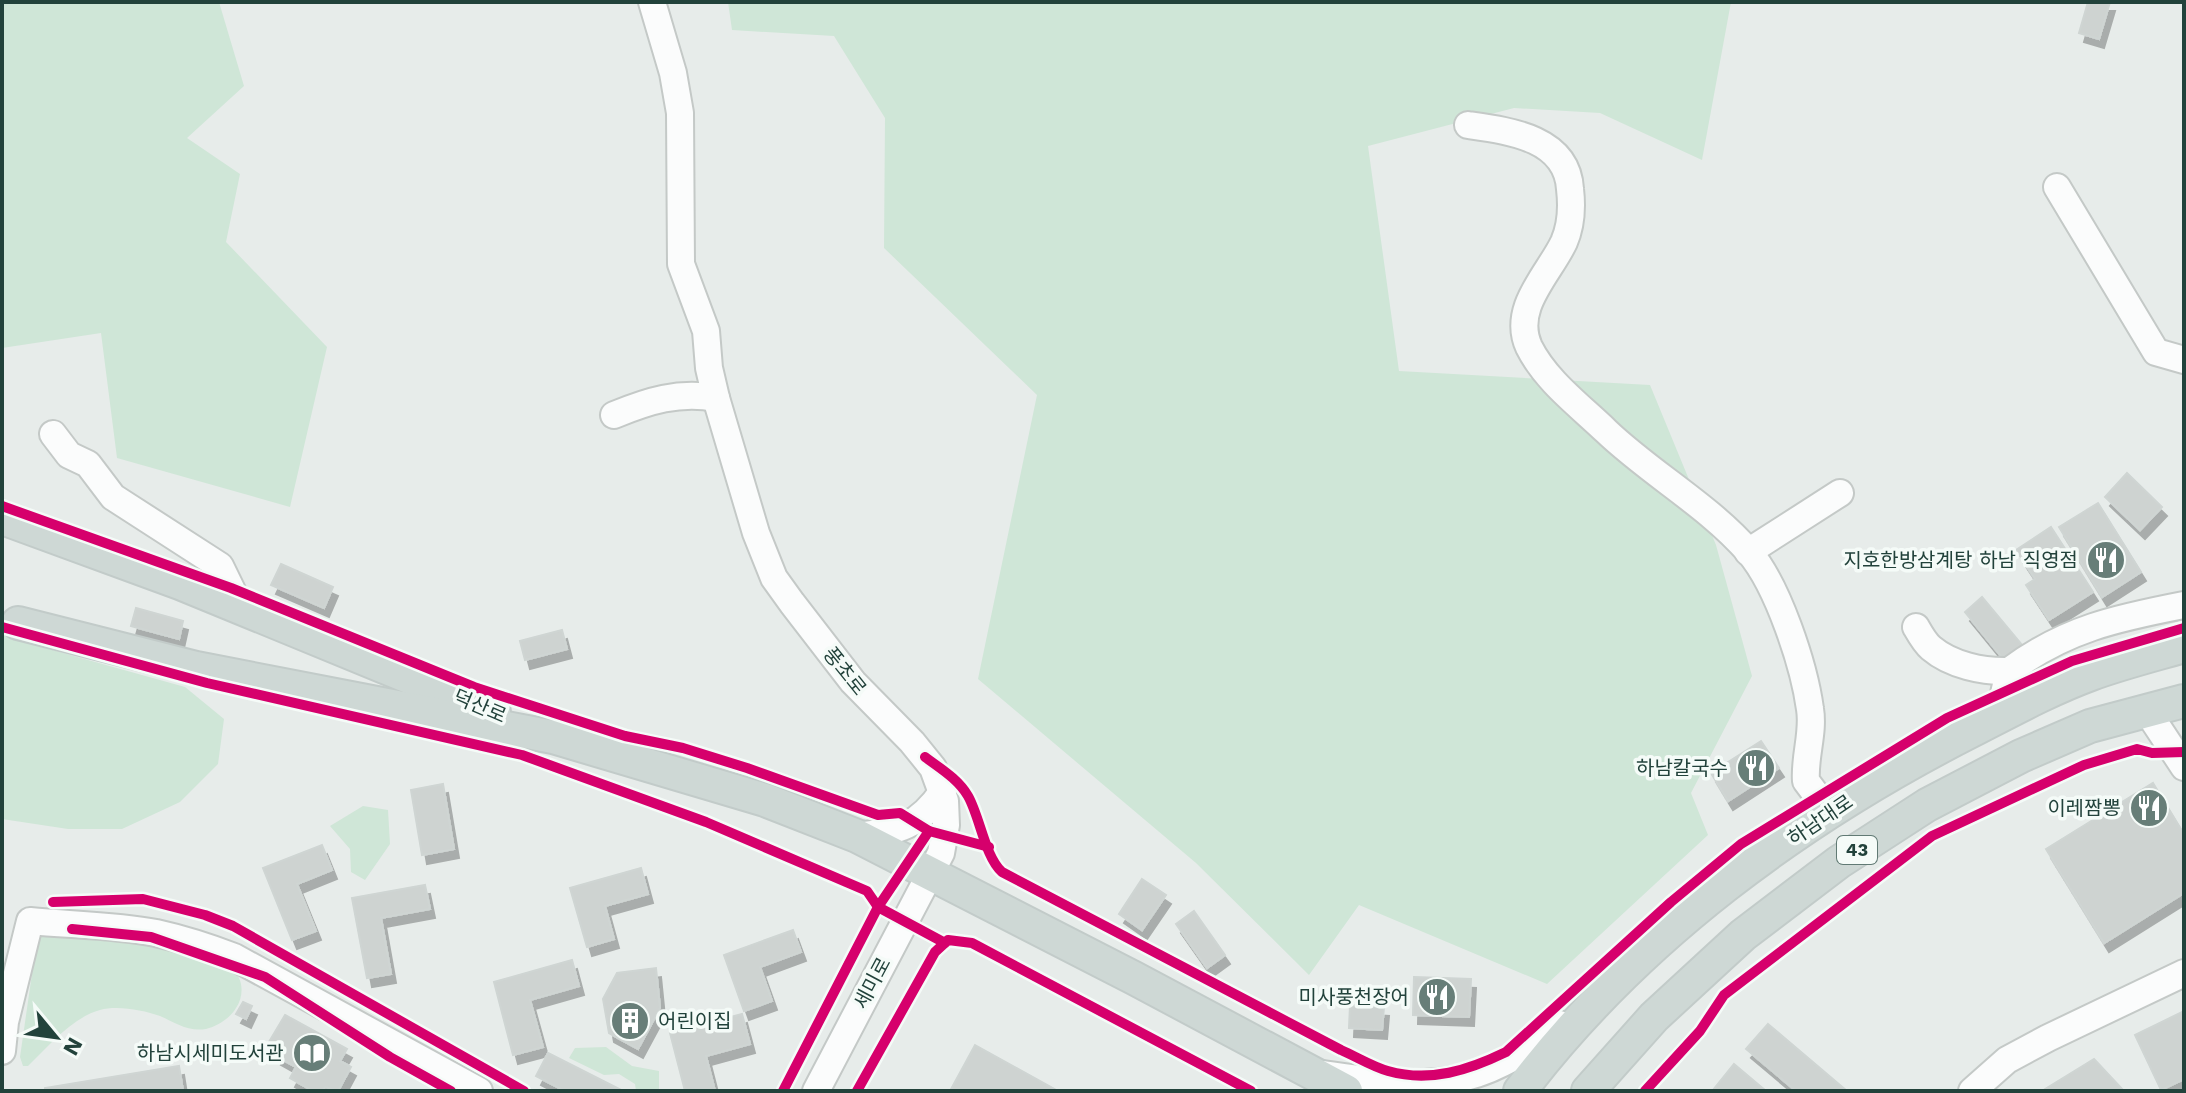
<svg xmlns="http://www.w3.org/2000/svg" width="2186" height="1093" font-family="'Work Sans','Noto Sans KR',sans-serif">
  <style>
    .green { fill: #cfe6d7 }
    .building { fill: #ced3d1; stroke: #cfd5d3; stroke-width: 2; filter: url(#shadow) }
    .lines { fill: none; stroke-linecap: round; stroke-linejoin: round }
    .minor-casing { stroke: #c4c9c7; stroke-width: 30 }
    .major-casing { stroke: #c2cbc9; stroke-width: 36 }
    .minor { stroke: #fbfcfc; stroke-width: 26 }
    .major { stroke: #ced8d5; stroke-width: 32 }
    .cycleway-casing { stroke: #f5fbf8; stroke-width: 15 }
    .cycleway { stroke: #d6006c; stroke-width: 10 }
    .labels { text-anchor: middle; stroke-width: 7; stroke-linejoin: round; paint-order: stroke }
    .shield { fill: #f5fbf8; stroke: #617a74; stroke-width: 2 }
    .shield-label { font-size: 18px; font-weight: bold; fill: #22423b }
    .poi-label { font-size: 20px; fill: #22423b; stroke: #f5fbf8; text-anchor: end }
    .street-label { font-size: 20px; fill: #22423b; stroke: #f5fbf8 }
  </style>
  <defs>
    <filter id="shadow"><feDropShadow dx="5" dy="9" stdDeviation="0" flood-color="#0004"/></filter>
  </defs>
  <rect width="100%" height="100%" fill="#e7ecea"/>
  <g class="green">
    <path d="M2,2h217l25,84 -57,52 53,36 -14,68 101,105 -37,160 -173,-49 -16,-125 -99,15z"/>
    <path d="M728,2h1003l-29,158 -102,-47 -86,-5 -146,38 31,225 251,14 66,160 36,131 -61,117 17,42 -161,149 -188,-79 -50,70 -113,-112 -218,-184 59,-284 -153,-147 1,-130 -51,-82 -102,-6z"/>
    <path d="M2,622l18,19 165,46 39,32 -6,45 -38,38 -58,27h-54l-66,-10z"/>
    <path d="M363,806l25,4 2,34 -25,36 -14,-8 -1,-23 -20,-23z"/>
    <path d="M60,928c40,8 143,18 172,41 12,10 12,27 4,39 -6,10 -18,18 -30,21 -18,3 -30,-6 -46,-13 -17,-6 -43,-11 -60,-6 -29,8 -52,37 -72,56h-5l-3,-9 16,-111 7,-12z"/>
    <path d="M606,1047l26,19 27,5v20h-23l-1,-7 -16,-10 -15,1 -35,-17 6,-10z"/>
  </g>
  <g class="building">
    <path d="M2088,2h22l-11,37 -20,-6z"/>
    <path d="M2127,473l35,34 -22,23 -35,-33z"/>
    <path d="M2098,503l43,69 -39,25 -43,-70z"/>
    <path d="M2051,527l42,65 -44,28 -23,-35 9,-6 -19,-29z"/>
    <path d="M281,564l52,23 -9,21 -53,-23z"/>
    <path d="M1982,597l41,49 -18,15 -40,-49z"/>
    <path d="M136,608l47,13 -4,18 -48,-13z"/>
    <path d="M562,630l5,19 -42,11 -5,-19z"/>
    <path d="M1761,741l18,27 -51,33 -17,-28z"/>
    <path d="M2153,783l31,51v59l-80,50 -58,-94z"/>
    <path d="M443,784l11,65 -32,6 -11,-65z"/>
    <path d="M322,845l10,25 -35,14 19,47 -24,9 -29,-72z"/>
    <path d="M641,868l7,26 -43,12 9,33 -27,8 -17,-59z"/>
    <path d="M1142,879l24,16 -24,35 -23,-16z"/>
    <path d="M425,885l5,24 -49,9 10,56 -24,4 -15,-80z"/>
    <path d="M1194,911l31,44 -18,13 -31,-44z"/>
    <path d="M793,930l8,22 -41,15 12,34 -28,10 -20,-56z"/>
    <path d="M572,960l7,26 -49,14 13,47 -30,8 -19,-73z"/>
    <path d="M656,968l4,40 -22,41 -29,-16 -6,-34 14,-26z"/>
    <path d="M1414,977l57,2 -2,38 -56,-2z"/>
    <path d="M243,1002l9,4 -6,13 -10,-5z"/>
    <path d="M1350,1005l34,2 -2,23 -33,-2z"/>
    <path d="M2184,1011v68l-23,11 -26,-55z"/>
    <path d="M742,1014l8,30 -44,12 9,35h-30l-15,-58z"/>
    <path d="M285,1015l62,34 -7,12 11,6 -13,24 -13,-4 -2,4h-10l-23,-13 6,-11 -20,-11 5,-7 -12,-7z"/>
    <path d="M1768,1024l79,67h-51l-50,-42z"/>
    <path d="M975,1045l83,46h-108z"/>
    <path d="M548,1053l75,38h-58l-29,-15z"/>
    <path d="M2094,1059l30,32h-82z"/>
    <path d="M1734,1064l32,27 -53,-1z"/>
    <path d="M179,1066l4,25h-138v-3z"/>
  </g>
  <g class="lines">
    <g class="minor-casing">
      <g id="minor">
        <path d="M652,2l21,71 7,40 1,151 25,67 3,37 7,30 40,135 18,45 18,25 61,79 59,60 21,26 12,33 1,24 -5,28 -125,238"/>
        <path d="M1468,125c42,6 99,13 102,64 2,17 1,37 -6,53 -15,32 -53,66 -35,105 17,34 50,58 77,84 45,43 102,74 143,121 29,34 55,113 61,157 4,24 -6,48 -4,72l12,16"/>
        <path d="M2057,187l99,165 28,8"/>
        <path d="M614,415c34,-14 65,-24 102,-17"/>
        <path d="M53,434l16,21 19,9 25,33 107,69 20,41"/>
        <path d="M1748,552l92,-59"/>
        <path d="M1916,627c4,7 9,16 15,21 20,17 52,24 78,23"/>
        <path d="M2147,711l37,56"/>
        <path d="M1999,716l10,-45c56,-42 108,-53 175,-66"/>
        <path d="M857,836c42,-5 61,-9 86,-45"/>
        <path d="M2,1051l3,-29 25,-101c42,4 85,4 126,12 27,6 52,14 78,24l245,134"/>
        <path d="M1323,1074c104,15 155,19 236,-50"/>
        <path d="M1972,1091l35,-31 41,-22 136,-65"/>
      </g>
    </g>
    <g class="major-casing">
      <g id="major">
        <path d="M5,519l175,64 314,129"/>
        <path d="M18,623l178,45 357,69 212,63 92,36 277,142 212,113"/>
        <path d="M1520,1091c117,-154 280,-273 451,-360 39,-20 79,-42 120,-57 30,-11 62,-19 93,-28"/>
        <path d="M1588,1091l66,-74 89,-82 96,-73 88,-57 94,-49 69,-30 94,-25"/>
      </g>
    </g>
    <use href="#minor" class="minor"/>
    <use href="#major" class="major"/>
    <g class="cycleway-casing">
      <g id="cycleway">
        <path d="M2,506l229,82 243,99 151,49 58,12 64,20 131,47 22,-2 29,18 60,16"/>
        <path d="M2,627l205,56 315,72 184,67 161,69 11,16 67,36"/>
        <path d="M925,757c16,12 33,22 43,39 12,21 17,61 34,76l339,178c16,7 32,17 47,21 42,12 81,-1 118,-19l165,-150 70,-58 206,-126 125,-57 112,-33"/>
        <path d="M53,902l90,-3 62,16 28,11 291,165"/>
        <path d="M72,929l79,8 114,40 125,80 61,34"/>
        <path d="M783,1091l95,-184 51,-76"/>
        <path d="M857,1091l78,-139 13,-12 24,3 279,148"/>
        <path d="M1645,1091l55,-60 24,-36 208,-159 152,-71 53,-16 15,4 32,-1"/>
      </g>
    </g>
    <use href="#cycleway" class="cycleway"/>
  </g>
  <defs>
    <g id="restaurant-disc" transform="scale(2)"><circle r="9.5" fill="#677e78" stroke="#f5fbf8"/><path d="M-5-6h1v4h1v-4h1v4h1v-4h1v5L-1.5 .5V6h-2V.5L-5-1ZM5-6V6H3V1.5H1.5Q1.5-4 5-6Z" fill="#fff"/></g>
    <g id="building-disc" transform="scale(2)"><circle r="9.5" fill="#677e78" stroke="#f5fbf8"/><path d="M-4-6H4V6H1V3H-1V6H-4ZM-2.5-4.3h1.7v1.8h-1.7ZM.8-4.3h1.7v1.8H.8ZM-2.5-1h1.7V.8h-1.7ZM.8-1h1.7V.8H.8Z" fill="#fff"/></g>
    <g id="library-disc" transform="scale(2)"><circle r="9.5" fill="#677e78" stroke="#f5fbf8"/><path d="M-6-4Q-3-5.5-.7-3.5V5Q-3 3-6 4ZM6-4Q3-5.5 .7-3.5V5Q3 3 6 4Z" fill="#fff"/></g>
  </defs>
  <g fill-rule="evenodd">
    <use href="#restaurant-disc" x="2106" y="560"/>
    <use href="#restaurant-disc" x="1756" y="768"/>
    <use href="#restaurant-disc" x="2149" y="808"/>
    <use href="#restaurant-disc" x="1437" y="997"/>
    <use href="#building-disc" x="630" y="1021"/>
    <use href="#library-disc" x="312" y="1053"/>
  </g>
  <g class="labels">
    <rect class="shield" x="1837" y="836" width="40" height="28" rx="6"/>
    <g class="shield-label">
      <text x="1857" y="856">43</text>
    </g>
    <g class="poi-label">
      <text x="2078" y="567">지호한방삼계탕 하남 직영점</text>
      <text x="1728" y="775">하남칼국수</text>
      <text x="2121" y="815">이레짬뽕</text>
      <text x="1409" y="1004">미사풍천장어</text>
      <text x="658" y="1028" text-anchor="start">어린이집</text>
      <text x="284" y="1060">하남시세미도서관</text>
    </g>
    <g class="street-label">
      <text transform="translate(845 671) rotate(51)" y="7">풍초로</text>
      <text transform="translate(480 706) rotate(23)" y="7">덕산로</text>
      <text transform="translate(1820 820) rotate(-34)" y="7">하남대로</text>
      <text transform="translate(872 983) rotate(-62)" y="7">세미로</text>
    </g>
  </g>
  <rect width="2186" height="1093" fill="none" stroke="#22423b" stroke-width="8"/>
  <g transform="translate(56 1037) rotate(119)" stroke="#f5fbf8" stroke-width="6" paint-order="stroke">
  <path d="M0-6L14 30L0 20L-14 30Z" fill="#22423b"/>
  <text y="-12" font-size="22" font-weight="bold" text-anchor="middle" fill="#22423b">N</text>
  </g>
</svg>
